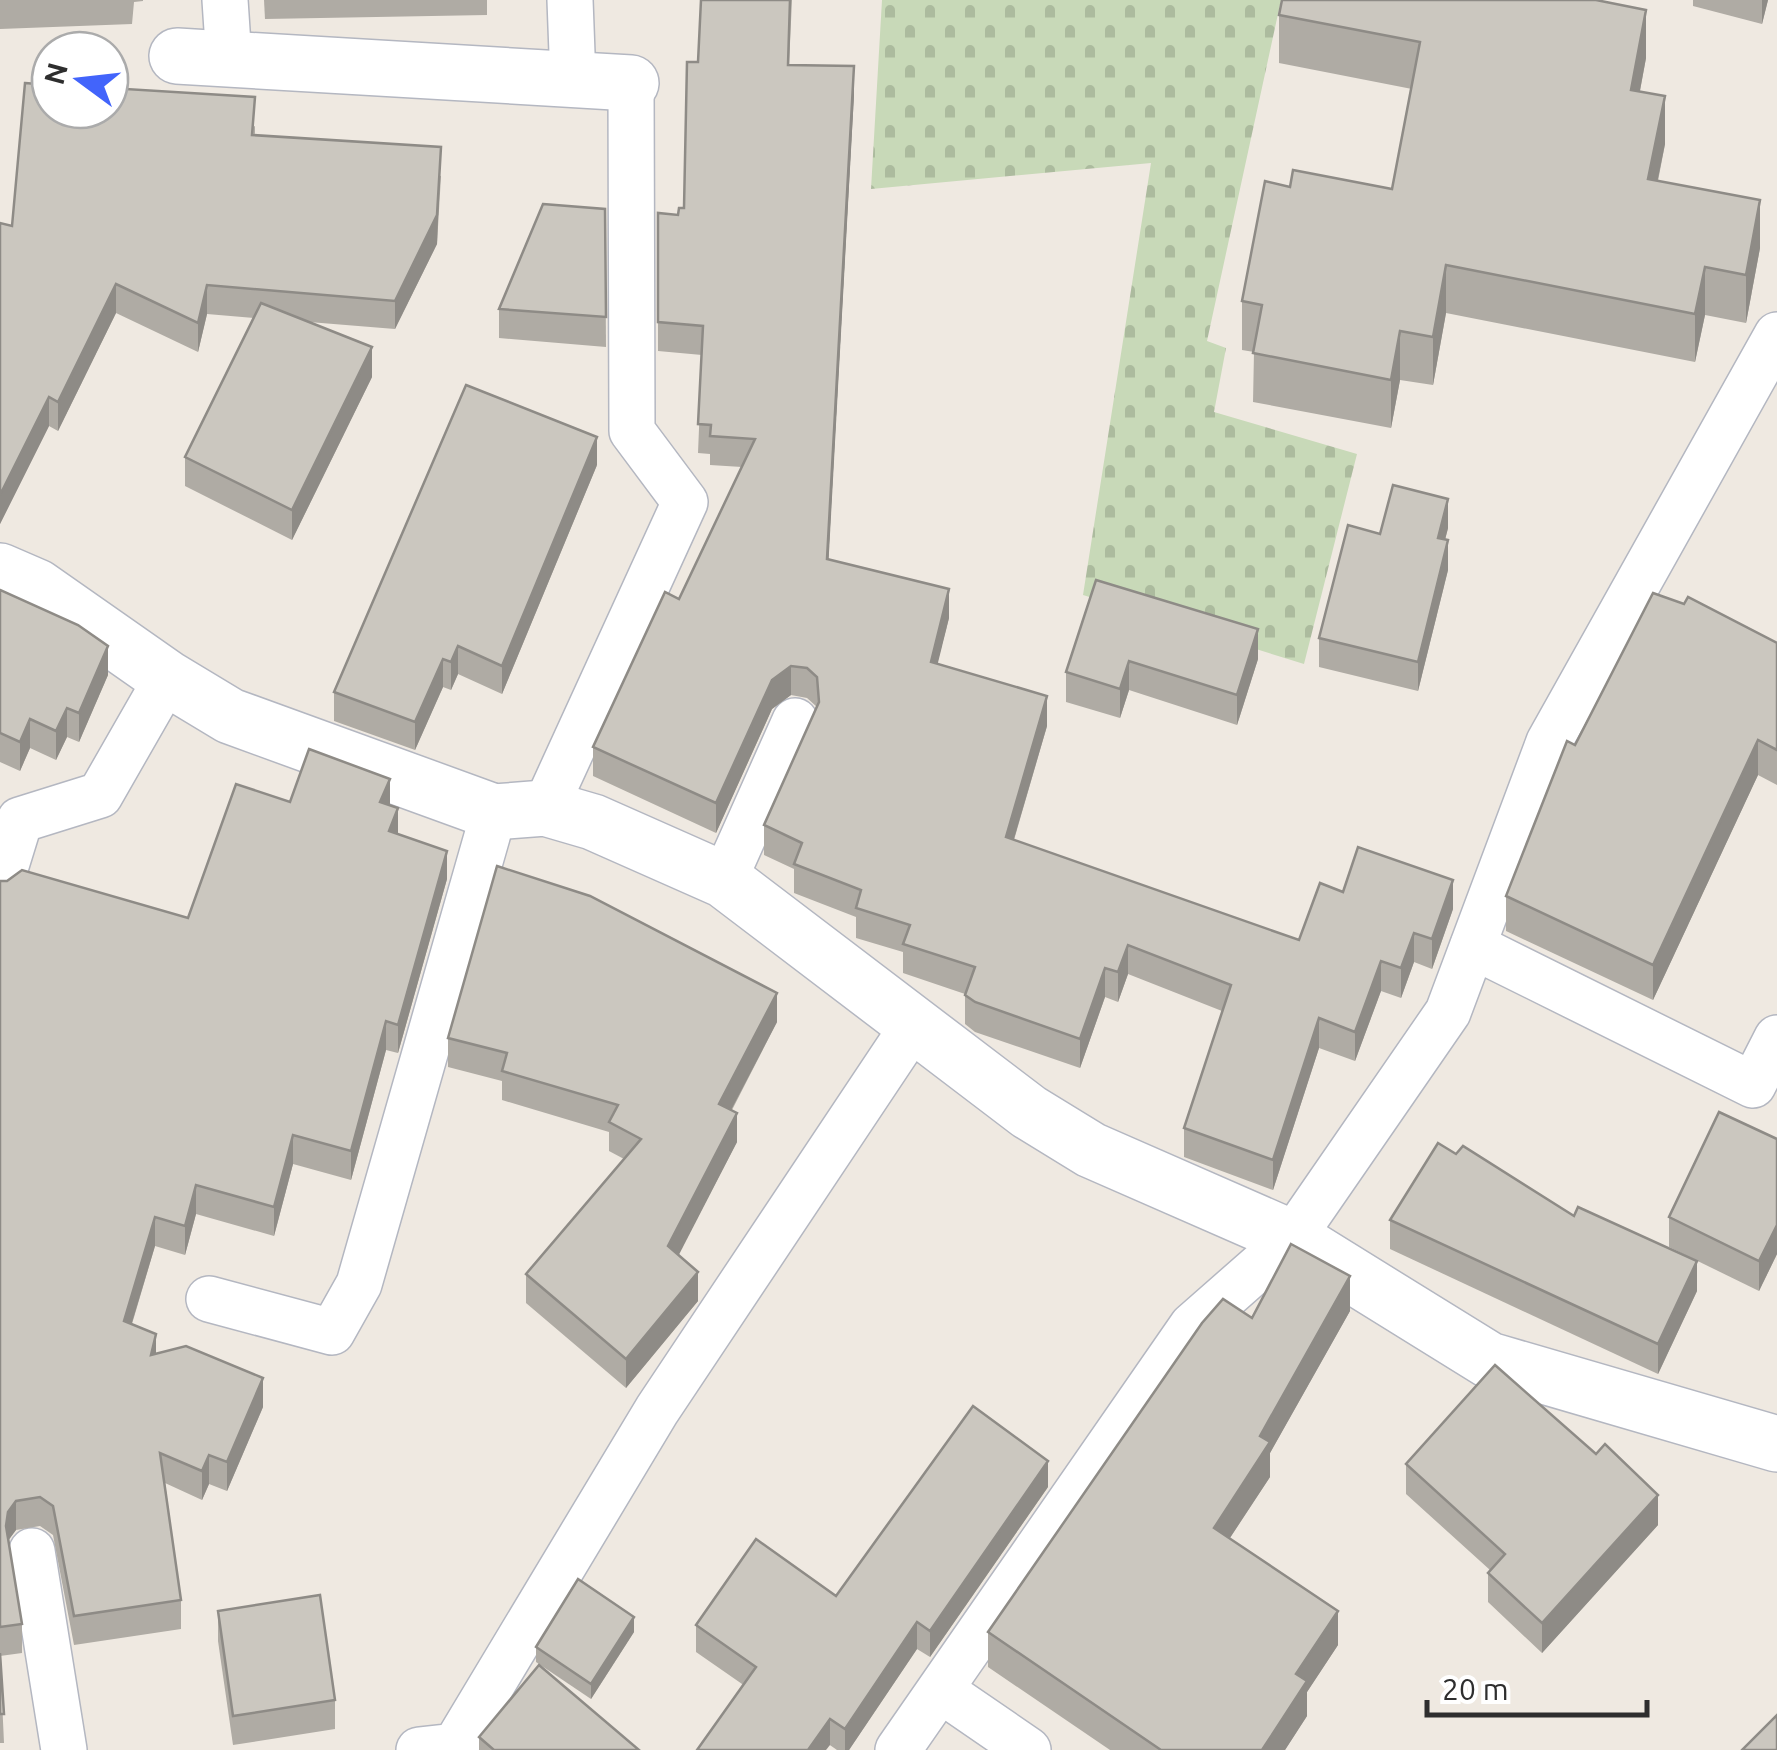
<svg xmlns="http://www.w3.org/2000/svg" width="1777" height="1750" font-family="Ubuntu,sans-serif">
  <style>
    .cemetery { fill: url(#cemetery-stones) }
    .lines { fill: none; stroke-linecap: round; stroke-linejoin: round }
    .service-casing { stroke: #b4b7c1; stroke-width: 48 }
    .minor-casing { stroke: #b4b7c1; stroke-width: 58 }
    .service { stroke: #fff; stroke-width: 45 }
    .minor { stroke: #fff; stroke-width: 55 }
    .wall { fill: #afaba4 }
    .shaded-wall { fill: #8e8b86 }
    .building { fill: #cbc7bf; stroke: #8e8b86; stroke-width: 2.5 }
  </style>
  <defs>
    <pattern id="cemetery-stones" width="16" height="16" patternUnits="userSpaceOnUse" patternTransform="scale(2.5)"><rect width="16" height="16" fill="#c8d9b8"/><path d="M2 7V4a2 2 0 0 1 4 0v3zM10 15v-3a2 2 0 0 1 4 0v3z" fill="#acbb9e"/></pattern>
  </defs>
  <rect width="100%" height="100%" fill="#efe9e1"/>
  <path class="cemetery" d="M882,0h399l-74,341 19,7 -12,64 143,42 -53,210 -221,-69 68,-432 -280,26z"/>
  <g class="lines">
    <g class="service-casing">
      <g id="service">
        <path d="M225,0l4,60"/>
        <path d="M570,0l3,80"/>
        <path d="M545,808l140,-306 -53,-71 -1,-348"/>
        <path d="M724,880l71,-159"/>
        <path d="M0,885l20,-65 80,-25 67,-117"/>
        <path d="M1473,946l280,139 24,-47"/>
        <path d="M209,1299l123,33 27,-48 135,-472"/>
        <path d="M32,1551l32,199"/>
        <path d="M942,1691l86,59"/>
        <path d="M419,1750l36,-4 202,-336 256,-384"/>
        <path d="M898,1750l294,-424 100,-88 156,-226 101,-270 228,-407"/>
      </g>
    </g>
    <g class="minor-casing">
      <g id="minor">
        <path d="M177,56l454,27"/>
        <path d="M0,571l37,16 130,91 63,38 264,96 51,-4 48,14 131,58 305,232 62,38 201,88 197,122 288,84"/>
      </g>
    </g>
    <use href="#service" class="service"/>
    <use href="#minor" class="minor"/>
  </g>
  <g class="wall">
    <path d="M0,0h143v1l-9,1 -2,22 -132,5z"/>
    <path d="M264,0h223v15l-222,4z"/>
    <path d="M701,0h91l-3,65 65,30 -26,465 121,58 -12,46 110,62 -33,114 285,100 44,-48 110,17 -21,60 -18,-7 -13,36 -20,-7 -26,70 -36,-13 -46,142 -89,-33v-29l38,-117 -94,-37 -10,28 -13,-5 -25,71 -105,-36 -10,-8v-30l-62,-21v-21l-47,-14v-21l-62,-24v-24l-30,-14v-30l53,-118 -10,-9 -16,-3 -19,14 -56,124 -123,-57v-29l86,-148 63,-132 -32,-2v-11l-12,-1 4,-98 -44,-4v-138l20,2 6,-7 14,-146z"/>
    <path d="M1693,0h75l-6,24 -69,-18z"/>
    <path d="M1279,15l367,43 -6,33 25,53 -7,37 102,67 -14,75 -41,-8 -10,47 -249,-49 -13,72 -33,-5 -9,48 -138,-26 1,-50 -12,-2v-49l48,-114 102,2 20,-100 -133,-26z"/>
    <path d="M255,126v9l186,41 -4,68 -42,85 -86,-7 63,55 -80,163 -107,-54v-29l69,-139 -47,-4 -9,38 -82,-39 -58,118 -9,-5 -49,98v-301l12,3z"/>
    <path d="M605,209l1,138 -107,-9v-29z"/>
    <path d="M597,465l-95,229 -44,-20 -7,16 -8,-3 -28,63 -81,-29v-29z"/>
    <path d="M1448,528l-3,12 3,30 -30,121 -99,-24v-29l61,-104z"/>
    <path d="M1096,580l162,79 -21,66 -108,-35 -9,28 -54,-16v-30z"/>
    <path d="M0,590l108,85 -29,67 -12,-5 -11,23 -26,-12 -10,23 -20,-9z"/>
    <path d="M1777,643v142l-19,-10 -105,225 -147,-69v-35l69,-151z"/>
    <path d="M290,802l100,3 8,29 49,45 -49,174 -12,-3 -35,130 -58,-16 -19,72 -78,-22 -11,41 -30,-9 -23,78 24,30 107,53 -36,84 -18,-7 -7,16 -37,-17 16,117v29l-107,16 -21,-110 -13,-9 -24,4 -8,10 14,84v29l-22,3 4,87h-4v-862l188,37z"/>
    <path d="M777,1022l-45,88 5,32 -59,113 20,46 -72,87 -100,-85v-29l98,-115 -15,-8v-19l-107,-32v-19l-54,-14v-29z"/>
    <path d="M1777,1139v115l-18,37 -90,-44v-30z"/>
    <path d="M1456,1154l118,62 123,75 -39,83 -268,-125v-29z"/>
    <path d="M1350,1311l-80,142v24l-40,61 108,107 -31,47v24l-22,34h-175l-122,-83v-35l264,-314z"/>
    <path d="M1406,1464l252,61 -116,128 -54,-51v-29l2,-3 -84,-76z"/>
    <path d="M1048,1487l-118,170 -13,-8 -68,101h-12l-141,-98v-27l140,-29z"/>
    <path d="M218,1611l117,89v29l-102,16 -15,-104z"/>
    <path d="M634,1632l-43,67 -55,-37v-15z"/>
    <path d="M479,1737l160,13h-160z"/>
  </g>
  <g class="shaded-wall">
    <path d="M1762,0h6l-6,24z"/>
    <path d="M1646,10v48l-15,80v-48z"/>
    <path d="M854,66v29l-27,494v-30z"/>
    <path d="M1665,96v48l-17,83v-48z"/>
    <path d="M441,147l-4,97 -42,85v-28z"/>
    <path d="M1760,200v48l-14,75v-48z"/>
    <path d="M1446,265v48l-13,72v-48z"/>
    <path d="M1705,267v48l-10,47v-48z"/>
    <path d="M116,284v29l-58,118v-29z"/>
    <path d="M207,285v29l-9,38v-29z"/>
    <path d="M1400,331v49l-9,48v-48z"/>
    <path d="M372,347v30l-80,163v-30z"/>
    <path d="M49,397v29l-49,98v-29z"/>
    <path d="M597,437v28l-95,229v-28z"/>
    <path d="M1448,499v29l-10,39v-29z"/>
    <path d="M1448,540v30l-30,121v-29z"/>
    <path d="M949,589v29l-18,73v-29z"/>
    <path d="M1258,629v30l-21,66v-30z"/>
    <path d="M108,646v29l-29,67v-29z"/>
    <path d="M458,646v28l-7,16v-28z"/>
    <path d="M443,659v28l-28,63v-28z"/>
    <path d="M1129,661v29l-9,28v-29z"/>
    <path d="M791,666v29l-19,14 -56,124v-30l56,-123z"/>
    <path d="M1047,696v30l-41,140v-29z"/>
    <path d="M67,708v29l-11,23v-29z"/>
    <path d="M30,719v29l-10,23v-29z"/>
    <path d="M1758,740v35l-105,225v-35z"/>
    <path d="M390,779v28l-10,-5z"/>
    <path d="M398,808v29l-9,-6z"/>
    <path d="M447,851v28l-49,174v-28z"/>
    <path d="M1453,880v29l-21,60v-30z"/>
    <path d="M1414,933v29l-13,36v-30z"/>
    <path d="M1128,945v29l-10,28v-30z"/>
    <path d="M1381,961v30l-26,70v-29z"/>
    <path d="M1105,968v29l-25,71v-29z"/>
    <path d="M777,993v29l-58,111v-29z"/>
    <path d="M1319,1018v30l-46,142v-30z"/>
    <path d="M386,1021v29l-35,130v-29z"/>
    <path d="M737,1113v29l-69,134v-30z"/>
    <path d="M293,1135v29l-19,72v-29z"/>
    <path d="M196,1185v29l-11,41v-29z"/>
    <path d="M155,1217v29l-31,103v-28z"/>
    <path d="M1777,1225v29l-18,37v-30z"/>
    <path d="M1697,1261v30l-39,83v-30z"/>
    <path d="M698,1272v29l-72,87v-29z"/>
    <path d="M1350,1276v35l-80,142v24l-56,85v-34l46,-92z"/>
    <path d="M156,1334v29l-5,-8z"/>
    <path d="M263,1378v29l-36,84v-29z"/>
    <path d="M209,1455v29l-7,16v-29z"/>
    <path d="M1048,1461v26l-118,170v-26z"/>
    <path d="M1658,1495v30l-116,128v-30z"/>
    <path d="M16,1501v29l-8,11 -2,-15 2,-14z"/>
    <path d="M1338,1611v34l-31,47v24l-22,34h-23l34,-76z"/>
    <path d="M634,1617v15l-43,67v-15z"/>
    <path d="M917,1622v27l-68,101h-4v-21z"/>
    <path d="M830,1719v26l-4,5h-18z"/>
  </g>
  <g class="building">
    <path d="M701,0h89l-2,65 66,1 -27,493 122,30 -18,73 116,34 -41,141 293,103 21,-57 23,9 15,-45 95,33 -21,59 -18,-6 -13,35 -20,-7 -26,71 -36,-14 -46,142 -89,-32 47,-143 -103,-40 -10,27 -13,-4 -25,71 -105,-37 -10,-7 10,-28 -72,-23 7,-19 -54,-17 5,-18 -67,-26 8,-21 -38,-18 55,-123 -2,-25 -10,-9 -16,-2 -19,14 -56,123 -123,-56 72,-155 14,7 76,-160 -45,-3 1,-11 -13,-1 5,-98 -45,-4v-109l20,2 1,-7h5l3,-146h11z"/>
    <path d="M1282,0h314l50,10 -15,80 34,6 -17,83 112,21 -14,75 -41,-8 -10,47 -249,-49 -13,72 -33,-6 -9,49 -138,-27 9,-48 -20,-4 23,-120 25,6 3,-17 99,19 28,-147 -141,-27z"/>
    <path d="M25,83l25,2v25h60v-22l145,9 -3,38 189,12 -4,68 -42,86 -188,-16 -9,38 -82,-39 -58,118 -9,-5 -49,98v-272l12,3z"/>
    <path d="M543,204l62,5 1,108 -107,-8z"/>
    <path d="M261,303l111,44 -80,163 -107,-53z"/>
    <path d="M466,385l131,52 -95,229 -44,-20 -7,16 -8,-3 -28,63 -81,-30z"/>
    <path d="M1393,485l55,14 -10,39 10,2 -30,122 -99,-24 29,-113 32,9z"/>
    <path d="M1096,580l162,49 -21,66 -108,-34 -9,28 -54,-17z"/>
    <path d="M0,590l78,35 30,21 -29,67 -12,-5 -11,23 -26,-12 -10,23 -20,-9z"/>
    <path d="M1653,593l31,11 4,-7 89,46v107l-19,-10 -105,225 -147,-69 61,-155 8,4z"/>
    <path d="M309,749l81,30 -10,23 18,6 -9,23 58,20 -49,174 -12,-4 -35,130 -58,-16 -19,72 -78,-22 -11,41 -30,-9 -31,104 32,13 -5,21 35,-9 77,32 -36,84 -18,-7 -7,16 -42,-18 21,147 -107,16 -21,-110 -13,-9 -24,4 -8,11 -2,14 16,98 -22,3v-746h7l15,-11 166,48 48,-134 54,18z"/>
    <path d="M497,866l93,30 187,97 -58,111 18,9 -69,133 30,26 -72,87 -100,-85 115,-135 -32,-17 9,-17 -116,-34 5,-18 -59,-15z"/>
    <path d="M1719,1112l58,27v86l-18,36 -90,-44z"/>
    <path d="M1438,1143l18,11 7,-8 111,70 4,-9 119,54 -39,83 -268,-124z"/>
    <path d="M1291,1244l59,32 -90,160 10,6 -56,86 124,83 -42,63 11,7 -45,69h-101l-173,-118 214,-309 21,-24 29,19z"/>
    <path d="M1495,1365l101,89 9,-10 53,51 -116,128 -54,-50 17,-19 -99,-90z"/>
    <path d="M973,1406l75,55 -118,170 -13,-9 -72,107 -15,-10 -22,31h-111l59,-83 -60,-42 60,-86 80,57z"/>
    <path d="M578,1579l56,38 -43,67 -55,-37z"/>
    <path d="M320,1595l15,105 -102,16 -15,-105z"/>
    <path d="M0,1653l4,61h-4z"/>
    <path d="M539,1665l100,85h-145l-15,-13z"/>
    <path d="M1777,1715v35h-35z"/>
  </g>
  <g transform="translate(80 80) rotate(285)"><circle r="48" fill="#ffffff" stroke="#ababab" stroke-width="2.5"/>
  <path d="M0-8L18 38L0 25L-18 38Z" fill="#4264fb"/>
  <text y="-15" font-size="28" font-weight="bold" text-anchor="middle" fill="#2e2e2e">N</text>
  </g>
  <path d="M1427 1700v15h220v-15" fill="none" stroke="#2e2e2e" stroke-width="5"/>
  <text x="1442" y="1700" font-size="30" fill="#2e2e2e" stroke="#ffffff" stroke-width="8" paint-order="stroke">20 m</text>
</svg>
